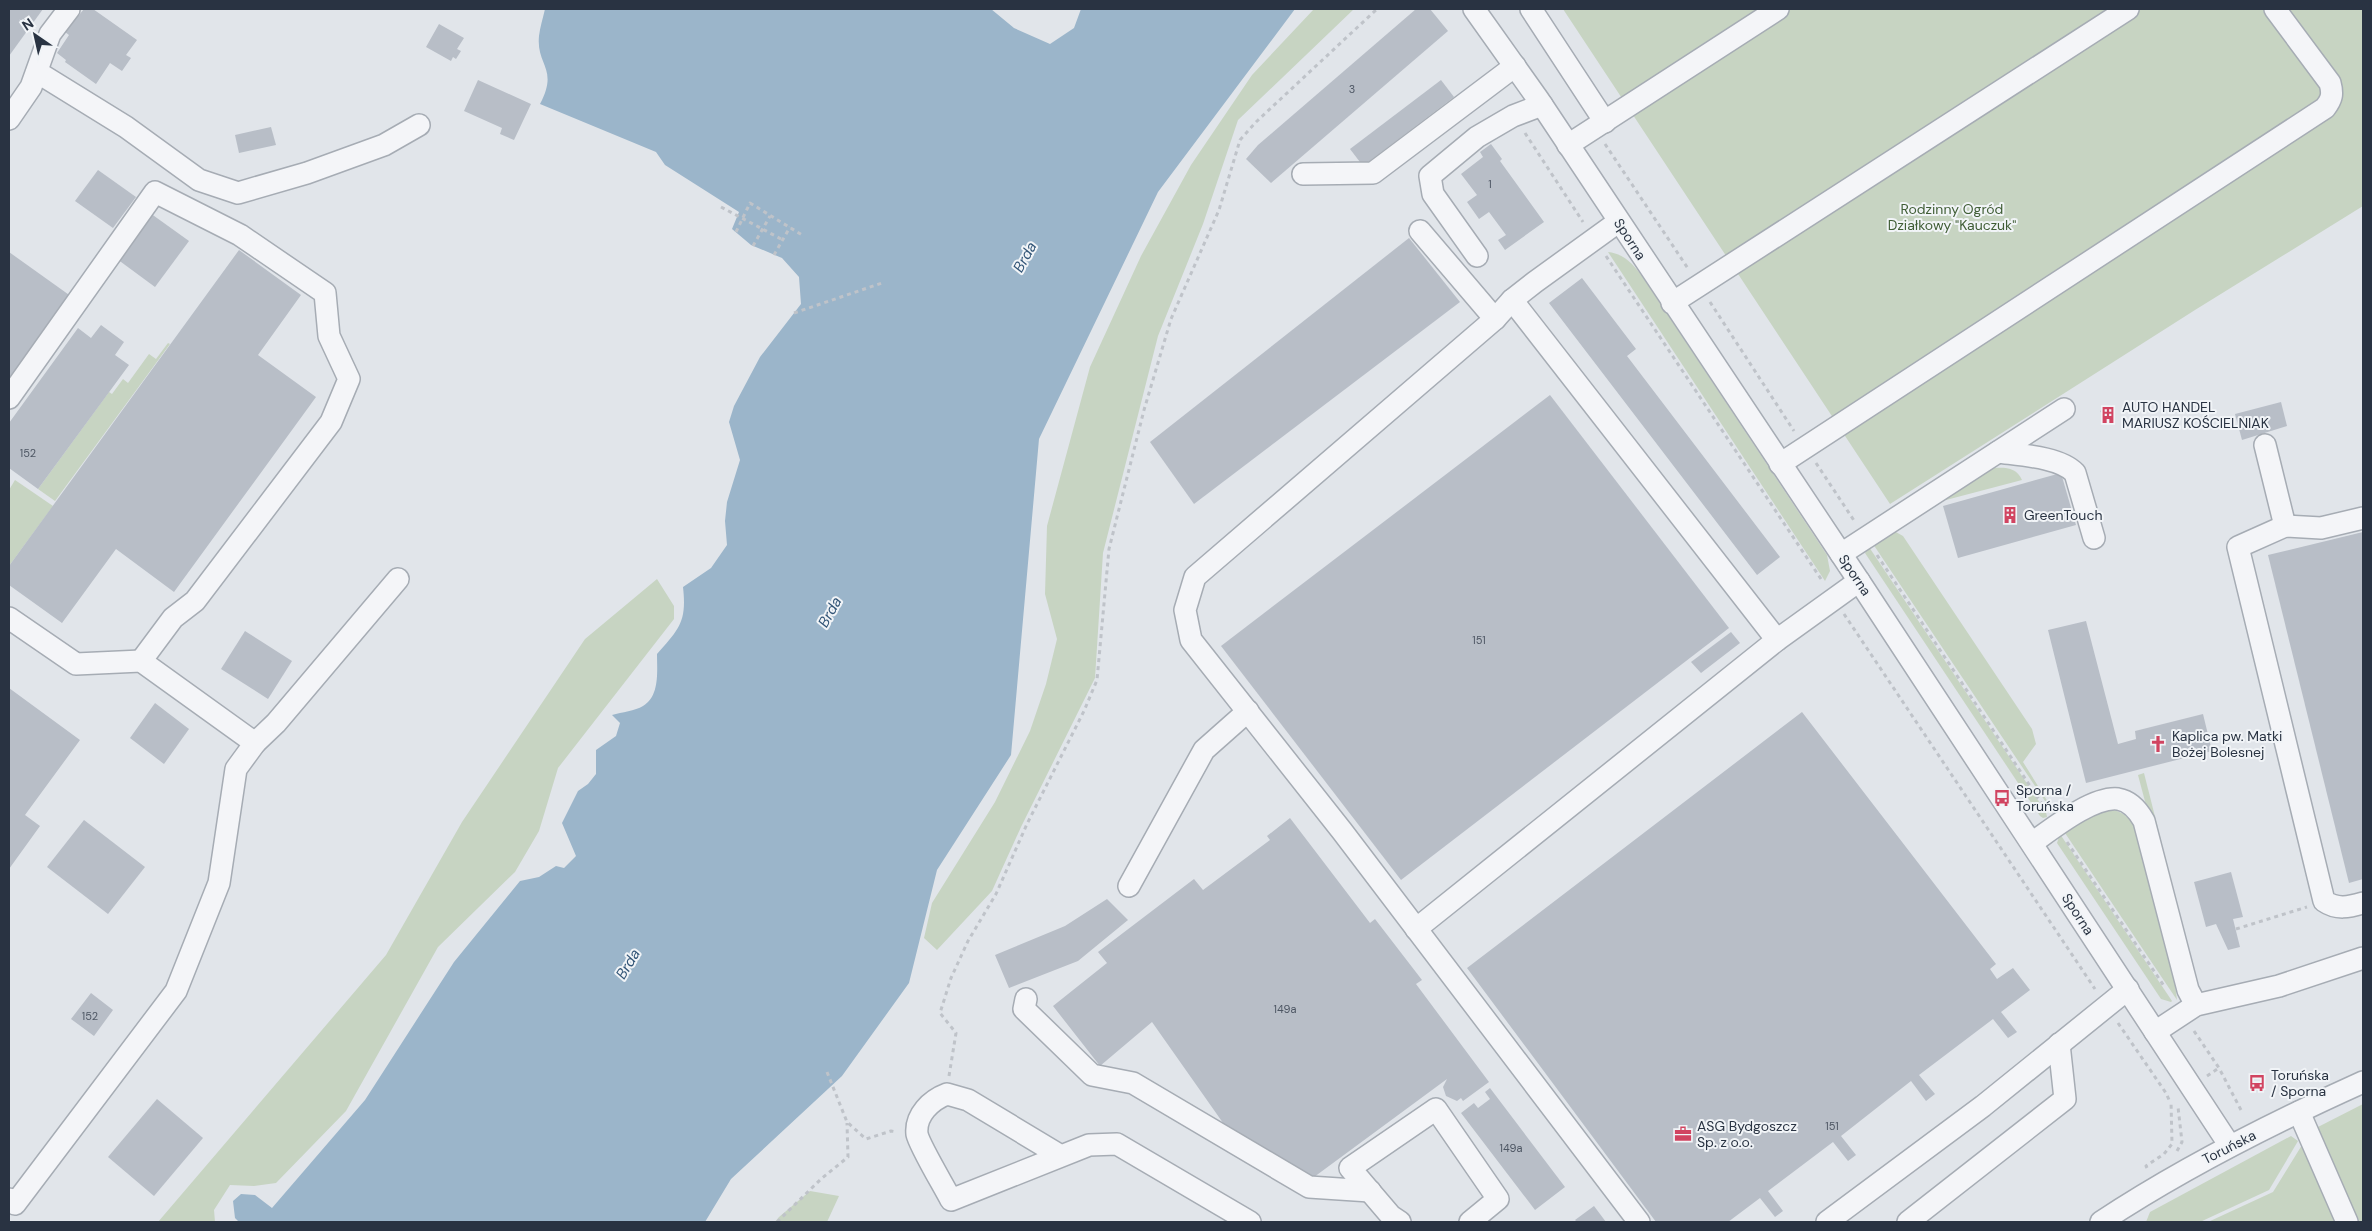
<svg xmlns="http://www.w3.org/2000/svg" width="2372" height="1231" font-family="'DM Sans',sans-serif">
  <style>
    .green { fill: #c7d4c2 }
    .water { fill: #9bb5ca }
    .building { fill: #b8bec7 }
    .lines { fill: none; stroke-linecap: round; stroke-linejoin: round }
    .minor-casing { stroke: #a6acb4; stroke-width: 24 }
    .path { stroke: #bfc3c9; stroke-width: 3; stroke-dasharray: 4 4; stroke-linecap: butt }
    .minor { stroke: #f4f5f8; stroke-width: 21 }
    .labels { text-anchor: middle; stroke-width: 4; stroke-linejoin: round; paint-order: stroke }
    .number-label { font-size: 11px; fill: #4d5663 }
    .park-label { font-size: 14px; fill: #405e36; stroke: #f1f4f7 }
    .street-label { font-size: 14px; fill: #293342; stroke: #f1f4f7 }
    .poi-label { font-size: 14px; fill: #293342; stroke: #f1f4f7; text-anchor: start }
    .water-label { font-size: 15px; font-style: italic; fill: #325577; stroke: #f1f4f7 }
  </style>
  <rect width="100%" height="100%" fill="#e1e5ea"/>
  <g class="green">
    <path d="M1314,9h40l-116,111 -35,104 -45,112 -55,217 -8,125 -74,149 -29,64 -55,59 -13,-12 8,-35 63,-101 35,-71 16,-47 11,-45 -12,-45 2,-68 43,-159 51,-111 50,-91 61,-90z"/>
    <path d="M1563,9h800v197l-168,104 -305,194z"/>
    <path d="M1608,252c17,2 26,13 36,27l183,276 3,16 -5,10z"/>
    <path d="M168,343l2,1 -115,157 -17,-12 71,-97 3,2 11,-15 5,4 21,-29 7,5z"/>
    <path d="M1994,468c12,-1 23,0 28,12l-76,20 -1,-2z"/>
    <path d="M15,480l38,26 -44,60v-76z"/>
    <path d="M1894,531l9,5 129,193 4,15 -13,18 30,48v3l-180,-269z"/>
    <path d="M1869,547l177,265 1,5 -4,1 -3,-2 -175,-263z"/>
    <path d="M657,579l17,27v13l-116,149 -19,63 -24,41 -77,75 -92,164 -70,72 -22,3 -24,-1 -16,25 1,12h-57l228,-267 76,-133 123,-183z"/>
    <path d="M2144,773l34,135 -5,-1 -35,-132z"/>
    <path d="M2102,808c15,2 22,4 32,16l40,151 3,25 -114,-170z"/>
    <path d="M2060,834l112,167 -1,1 -10,-3 -104,-156z"/>
    <path d="M2363,1104v118h-3l-45,-83 1,-11z"/>
    <path d="M2291,1136l7,5 -29,49 -69,32h-54l4,-10z"/>
    <path d="M2302,1145h4l35,77h-133l65,-30z"/>
    <path d="M810,1191l29,5 -12,26h-52l4,-5z"/>
  </g>
  <path class="water" d="M545,9h446l23,19 36,16 24,-16 7,-19h214l-137,183 -119,247 -28,316 -74,115 -28,113 -67,93 -111,103 -26,43h-466l-4,-4 -2,-17 8,-7 14,1 17,13 93,-108 89,-138 66,-81 19,-4 17,-11 8,2 12,-12 -14,-33 16,-32 10,-7 8,-10v-24l20,-14 4,-13 -8,-8c10,-3 23,-4 31,-9 17,-10 14,-35 14,-52 22,-25 30,-32 26,-67l28,-19 16,-23 -2,-24 2,-19 13,-42 -11,-38 5,-16 26,-49 41,-53 -2,-27 -17,-19 -31,-13 -19,-16 7,-17 -74,-47 -9,-13 -116,-48c19,-36 -4,-38 -1,-68 1,-9 4,-18 6,-27z"/>
  <g class="building">
    <path d="M9,9h34l-34,47z"/>
    <path d="M84,9h9l44,31 -11,15 5,3 -9,13 -12,-8 -14,21 -31,-22 1,-2 -9,-7 12,-18 -4,-3z"/>
    <path d="M1416,9h14l18,22 -177,152 -25,-24 12,-14z"/>
    <path d="M439,24l25,14 -7,11 4,2 -5,8 -3,-2 -2,4 -25,-14z"/>
    <path d="M478,80l53,24 -17,36 -14,-6 2,-6 -38,-17z"/>
    <path d="M1441,80l13,17 -91,69 -13,-17z"/>
    <path d="M271,127l5,18 -37,8 -4,-18z"/>
    <path d="M1491,144l11,15 -2,2 44,61 -39,28 -7,-10 8,-5 -17,-23 -10,7 -12,-17 10,-7 -16,-21 22,-17 -3,-5z"/>
    <path d="M98,170l38,27 -23,31 -38,-27z"/>
    <path d="M150,213l39,28 -34,46 -38,-28z"/>
    <path d="M1409,238l51,64 -266,202 -44,-62z"/>
    <path d="M239,250l62,45 -43,60 58,42 -142,195 -58,-43 -54,74 -53,-38v-19z"/>
    <path d="M9,252l63,45 -63,88z"/>
    <path d="M1582,278l54,71 -9,7 153,201 -23,18 -208,-272z"/>
    <path d="M101,325l23,17 -9,13 14,10 -91,124 -29,-21v-45l69,-95 13,10z"/>
    <path d="M1550,395l179,233 -328,252 -180,-234z"/>
    <path d="M2281,402l6,24 -45,14 -7,-26z"/>
    <path d="M2107,406l8,14 -7,4 -8,-13z"/>
    <path d="M2061,473l15,52 -118,33 -15,-52z"/>
    <path d="M2363,532v347l-14,4 -81,-328z"/>
    <path d="M2086,621l32,123 18,-5 -1,-8 68,-17 9,37 -126,32 -38,-153z"/>
    <path d="M245,631l47,30 -24,38 -47,-30z"/>
    <path d="M1731,632l9,11 -39,30 -10,-11z"/>
    <path d="M9,688l71,52 -55,75 15,11 -31,43z"/>
    <path d="M155,703l34,26 -25,35 -34,-26z"/>
    <path d="M1802,712l194,252 -6,5 7,10 16,-11 17,22 -29,22 16,20 -9,6 -15,-19 -74,56 16,19 -9,7 -15,-20 -70,55 15,19 -8,6 -15,-19 -65,49 15,20 -8,6 -15,-19 -32,24h-72l-189,-254z"/>
    <path d="M1290,818l80,105 5,-4 47,61 -6,4 73,98 -26,19 -2,-3 -4,3 -11,-5 -3,-9 4,-8 -137,101 -82,-50 -76,-108 -52,44 -47,-60 54,-43 -9,-11 96,-73 9,11 67,-50 -3,-4z"/>
    <path d="M84,820l61,47 -37,47 -61,-47z"/>
    <path d="M2231,872l12,45 -10,2 7,28 -12,3 -12,-26 -10,3 -12,-45z"/>
    <path d="M1107,899l21,21 -50,41 -69,27 -14,-33 70,-29z"/>
    <path d="M91,993l22,17 -19,26 -23,-17z"/>
    <path d="M1490,1088l75,99 -30,23 -74,-97 13,-10 4,5 12,-9 -5,-7z"/>
    <path d="M157,1099l46,39 -49,58 -46,-39z"/>
    <path d="M1594,1206l12,16h-29l-2,-2z"/>
  </g>
  <g class="lines">
    <g class="minor-casing">
      <g id="minor">
        <path d="M1474,9l64,90 321,482 371,565"/>
        <path d="M1531,9l74,113"/>
        <path d="M37,72l89,55 73,53 39,13 69,-20 77,-28 35,-20"/>
        <path d="M9,119l22,-32 19,-53 19,-25"/>
        <path d="M1568,145l210,-136"/>
        <path d="M1303,174l70,-1 142,-107"/>
        <path d="M1618,222l-83,60 -23,18 -17,19 -300,258 -10,33 6,30 151,191 297,391"/>
        <path d="M1420,231l75,88"/>
        <path d="M1477,256l-44,-62 -3,-18 47,-39 36,-21 29,-11"/>
        <path d="M1512,300l265,340"/>
        <path d="M1672,303l456,-294"/>
        <path d="M9,398l146,-206 85,43 85,58 4,43 20,43 -18,43 -136,179 -22,17 -32,43"/>
        <path d="M2265,445l20,81"/>
        <path d="M1998,452c22,3 62,5 77,21l19,65"/>
        <path d="M1780,464l545,-356c7,-9 8,-14 5,-25l-55,-74"/>
        <path d="M2363,518l-42,10 -36,-2 -47,21 86,354c13,9 25,6 39,2"/>
        <path d="M1841,554l223,-145"/>
        <path d="M9,618l67,46 65,-3 114,82 -19,26 -17,114 -43,108 -161,213 -6,-5"/>
        <path d="M255,743l21,-20 122,-144"/>
        <path d="M2032,843c20,-14 61,-47 86,-44 12,2 21,13 26,22l44,169 8,15"/>
        <path d="M1129,886l75,-136 44,-39"/>
        <path d="M1416,929l361,-289 82,-59"/>
        <path d="M1026,999l-2,10 68,66 41,8 176,104 61,4"/>
        <path d="M2155,1032l41,-27 83,-19 84,-28"/>
        <path d="M2299,1112l48,110"/>
        <path d="M1061,1156l-93,-56 -21,-6c-16,6 -32,21 -30,40 2,11 28,54 34,66l138,-55 28,-1 133,78"/>
        <path d="M1400,1222l-9,-6 -41,-48 86,-59 62,90 -28,23"/>
        <path d="M1827,1222l156,-116 145,-117"/>
        <path d="M1908,1222l157,-123 -6,-55"/>
        <path d="M2101,1222c83,-55 171,-99 262,-140"/>
      </g>
    </g>
    <g class="path">
      <path d="M1525,133l58,89"/>
      <path d="M1605,144l84,126"/>
      <path d="M721,207l62,33"/>
      <path d="M736,232l14,-29 52,32"/>
      <path d="M753,246l17,-30"/>
      <path d="M774,255l16,-28"/>
      <path d="M1606,256l217,326"/>
      <path d="M1710,302l84,129"/>
      <path d="M794,313l88,-30"/>
      <path d="M1816,463l39,59"/>
      <path d="M1877,555l169,255"/>
      <path d="M1844,614l251,375"/>
      <path d="M2067,842l97,144"/>
      <path d="M2236,929l71,-22"/>
      <path d="M2118,1023l48,70 4,9"/>
      <path d="M2194,1031l25,37 22,42"/>
      <path d="M827,1072l20,50 19,17 25,-8 6,1"/>
      <path d="M949,1076l7,-43 -16,-20 11,-35 17,-37 28,-47 31,-70 57,-113 13,-31 12,-131 35,-139 27,-91 48,-109 21,-70 16,-18 121,-113"/>
      <path d="M2207,1076l12,-8"/>
      <path d="M2177,1151l5,-9 -4,-35"/>
      <path d="M2147,1168l-1,-2 18,-12 8,-10 -1,-43"/>
      <path d="M777,1222l44,-43 27,-22 -1,-34"/>
    </g>
    <use href="#minor" class="minor"/>
  </g>
  <defs>
    <g id="building-bare" transform="scale(1.35)"><path d="M-4-6H4V6H1V3H-1V6H-4ZM-2.5-4.3h1.7v1.8h-1.7ZM.8-4.3h1.7v1.8H.8ZM-2.5-1h1.7V.8h-1.7ZM.8-1h1.7V.8H.8Z" fill="#d14461" stroke="#f1f4f7" stroke-width="2.5" paint-order="stroke"/></g>
    <g id="church-bare" transform="scale(1.35)"><path d="M-1.2-6h2.4v3.5h3.3v2.4h-3.3V6h-2.4V-.1h-3.3v-2.4h3.3Z" fill="#d14461" stroke="#f1f4f7" stroke-width="2.5" paint-order="stroke"/></g>
    <g id="bus-bare" transform="scale(1.35)"><path d="M-5-6H5V4H4V6H2V4H-2V6H-4V4H-5ZM-3.5-4V0h7V-4ZM-3.5 1.2v1.5H-2V1.2ZM2 1.2v1.5H3.5V1.2Z" fill="#d14461" stroke="#f1f4f7" stroke-width="2.5" paint-order="stroke"/></g>
    <g id="office-bare" transform="scale(1.35)"><path d="M-6-3h4V-5.5h4V-3h4V5H-6ZM-1-4.5V-3h2v-1.5ZM-6 0V1H6V0Z" fill="#d14461" stroke="#f1f4f7" stroke-width="2.5" paint-order="stroke"/></g>
  </defs>
  <g fill-rule="evenodd">
    <use href="#building-bare" x="2108" y="415"/>
    <use href="#building-bare" x="2010" y="515"/>
    <use href="#church-bare" x="2158" y="744"/>
    <use href="#bus-bare" x="2002" y="798"/>
    <use href="#bus-bare" x="2257" y="1083"/>
    <use href="#office-bare" x="1683" y="1134"/>
  </g>
  <g class="labels">
    <g class="number-label">
      <text x="1352" y="93">3</text>
      <text x="1490" y="188">1</text>
      <text x="28" y="457">152</text>
      <text x="1479" y="644">151</text>
      <text x="1285" y="1013">149a</text>
      <text x="90" y="1020">152</text>
      <text x="1832" y="1130">151</text>
      <text x="1511" y="1152">149a</text>
    </g>
    <g class="park-label">
      <text x="1952" y="214">Rodzinny Ogród<tspan x="1952" dy="16">Działkowy "Kauczuk"</tspan></text>
    </g>
    <g class="street-label">
      <text transform="translate(1630 239) rotate(57)" y="5">Sporna</text>
      <text transform="translate(1855 575) rotate(56)" y="5">Sporna</text>
      <text transform="translate(2078 914) rotate(57)" y="5">Sporna</text>
      <text transform="translate(2229 1147) rotate(-27)" y="5">Toruńska</text>
    </g>
    <g class="poi-label">
      <text x="2122" y="412">AUTO HANDEL<tspan x="2122" dy="16">MARIUSZ KOŚCIELNIAK</tspan></text>
      <text x="2024" y="520">GreenTouch</text>
      <text x="2172" y="741">Kaplica pw. Matki<tspan x="2172" dy="16">Bożej Bolesnej</tspan></text>
      <text x="2016" y="795">Sporna /<tspan x="2016" dy="16">Toruńska</tspan></text>
      <text x="2271" y="1080">Toruńska<tspan x="2271" dy="16">/ Sporna</tspan></text>
      <text x="1697" y="1131">ASG Bydgoszcz<tspan x="1697" dy="16">Sp. z o.o.</tspan></text>
    </g>
    <g class="water-label">
      <text transform="translate(1025 257) rotate(-61)" y="5">Brda</text>
      <text transform="translate(830 612) rotate(-61)" y="5">Brda</text>
      <text transform="translate(628 964) rotate(-59)" y="5">Brda</text>
    </g>
  </g>
  <rect width="2372" height="1231" fill="none" stroke="#293342" stroke-width="20"/>
  <g transform="translate(35 35) rotate(326)" stroke="#f1f4f7" stroke-width="4" paint-order="stroke">
  <path d="M0-4L9 19L0 12L-9 19Z" fill="#293342"/>
  <text y="-8" font-size="14" font-weight="bold" text-anchor="middle" fill="#293342">N</text>
  </g>
</svg>
